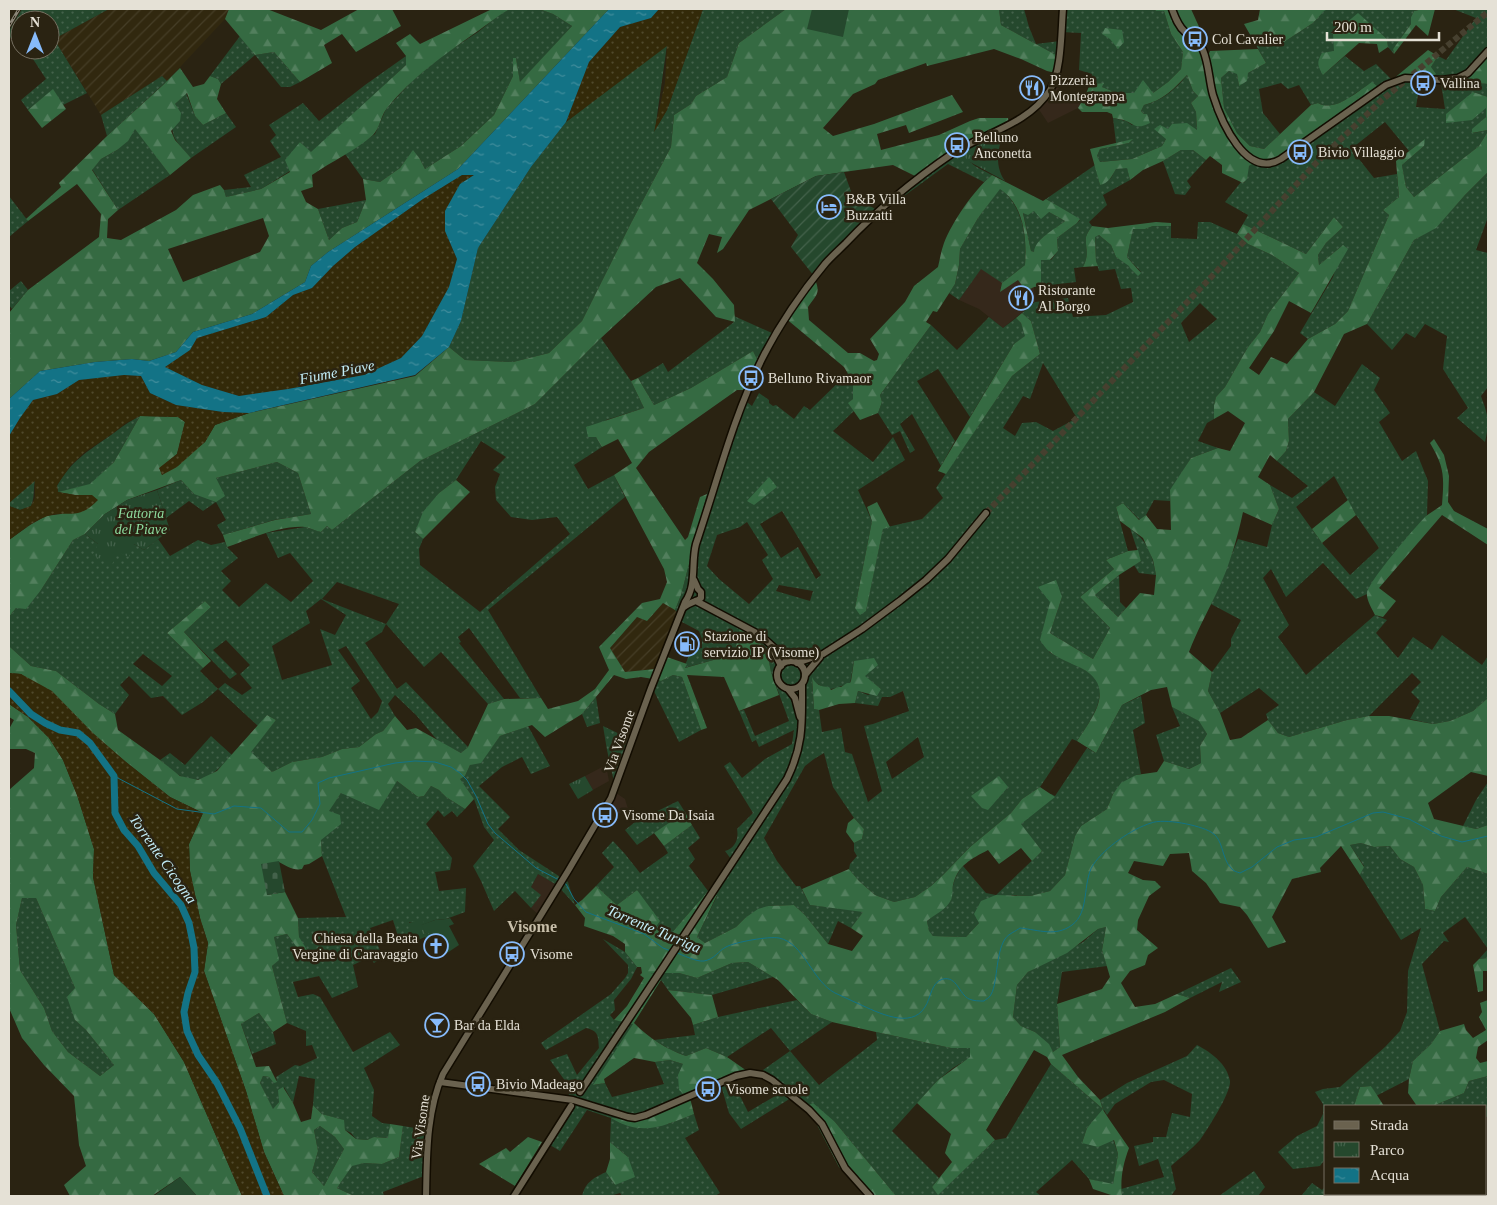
<svg xmlns="http://www.w3.org/2000/svg" width="1497" height="1205" font-family="'Times New Roman',serif">
  <style>
    .commercial { fill: #35281b }
    .industrial { fill: url(#industrial-furrows) }
    .grass { fill: url(#grass-dots); fill-rule: evenodd }
    .forest { fill: url(#forest-firs); fill-rule: evenodd }
    .sand { fill: url(#sand-dots) }
    .cemetery { fill: url(#cemetery-stones) }
    .park { fill: url(#park-tufts) }
    .garden { fill: url(#garden-furrows) }
    .pitch { fill: #25482d }
    .water { fill: url(#water-ripples); fill-rule: evenodd }
    .lines { fill: none; stroke-linecap: round; stroke-linejoin: round }
    .stream { stroke: #137386; stroke-width: 1 }
    .river { stroke: #137386; stroke-width: 7 }
    .secondary-tunnel { stroke: #46402f; stroke-width: 6; stroke-dasharray: 6 3; stroke-linecap: butt }
    .secondary-casing { stroke: #120c00; stroke-width: 9 }
    .secondary { stroke: #6a624f; stroke-width: 6 }
    .rail-casing { stroke: #8c8779; stroke-width: 3 }
    .rail { stroke: #2a2312; stroke-width: 1; stroke-dasharray: 4; stroke-linecap: butt }
    .labels { text-anchor: middle; stroke-width: 5; stroke-linejoin: round; paint-order: stroke }
    .poi-label { font-size: 14px; fill: #e5e1d6; stroke: #2a2312; text-anchor: start }
    .park-label { font-size: 14px; font-style: italic; fill: #8ddb9e; stroke: #2a2312 }
    .street-label { font-size: 14px; fill: #e5e1d6; stroke: #2a2312 }
    .water-label { font-size: 15px; font-style: italic; fill: #c2edf8; stroke: #2a2312 }
    .quarter-label { font-size: 16px; font-weight: bold; fill: #c7bea9; stroke: #2a2312 }
  </style>
  <defs>
    <pattern id="industrial-furrows" width="10" height="10" patternUnits="userSpaceOnUse" patternTransform="scale(1.25)"><rect width="10" height="10" fill="#31280f"/><path d="M-1 1l2-2M0 10L10 0M9 11l2-2" fill="none" stroke="#453d26"/></pattern>
    <pattern id="grass-dots" width="8" height="8" patternUnits="userSpaceOnUse" patternTransform="scale(1.25)"><rect width="8" height="8" fill="#25482d"/><path d="M2 2h.1M6 6h.1" fill="none" stroke="#44624b" stroke-width="1.8" stroke-linecap="round"/></pattern>
    <pattern id="forest-firs" width="22" height="20" patternUnits="userSpaceOnUse" patternTransform="scale(1.25)"><rect width="22" height="20" fill="#356a42"/><path d="M5 1l3.5 6h-7zM16 11l3.5 6h-7z" fill="#527f5d"/></pattern>
    <pattern id="sand-dots" width="8" height="8" patternUnits="userSpaceOnUse" patternTransform="scale(1.25)"><rect width="8" height="8" fill="#332a09"/><path d="M2 2h.1M6 6h.1" fill="none" stroke="#50492c" stroke-width="1.8" stroke-linecap="round"/></pattern>
    <pattern id="cemetery-stones" width="16" height="16" patternUnits="userSpaceOnUse" patternTransform="scale(1.25)"><rect width="16" height="16" fill="#25482d"/><path d="M2 7V4a2 2 0 0 1 4 0v3zM10 15v-3a2 2 0 0 1 4 0v3z" fill="#44624b"/></pattern>
    <pattern id="park-tufts" width="24" height="20" patternUnits="userSpaceOnUse" patternTransform="scale(1.25)"><rect width="24" height="20" fill="#25482d"/><path d="M3 7l-1-3M5 7V3M7 7l1-3M15 17l-1-3M17 17v-4M19 17l1-3" fill="none" stroke="#44624b"/></pattern>
    <pattern id="garden-furrows" width="10" height="10" patternUnits="userSpaceOnUse" patternTransform="scale(1.25)"><rect width="10" height="10" fill="#25482d"/><path d="M-1 1l2-2M0 10L10 0M9 11l2-2" fill="none" stroke="#44624b"/></pattern>
    <pattern id="water-ripples" width="26" height="14" patternUnits="userSpaceOnUse" patternTransform="scale(1.25)"><rect width="26" height="14" fill="#137386"/><path d="M2 4q2-2 4 0t4 0M15 11q2-2 4 0t4 0" fill="none" stroke="#418d9c"/></pattern>
  </defs>
  <rect width="100%" height="100%" fill="#2a2312"/>
  <g class="commercial">
    <path d="M1027,77l21,14 4,-6 31,15 -5,8 -30,15 -12,-18 -19,-18z"/>
    <path d="M981,268l21,15 -2,8 18,-12 16,8 1,15 -32,26 -24,-19 -20,-9z"/>
    <path d="M606,765l3,16 -16,9 -8,-14z"/>
    <path d="M616,793l9,6 3,10 -17,8 -14,12 -2,-1z"/>
    <path d="M538,874l19,11 -18,30 -8,-7 9,-13 -9,-8z"/>
  </g>
  <g class="industrial">
    <path d="M109,9h120l-4,10 -58,62 -5,-5 -61,39 -47,-76z"/>
    <path d="M663,603l12,7 2,3 -19,53 -3,3 -30,3 -15,-24 27,-31 10,4z"/>
  </g>
  <g class="grass">
    <path d="M22,9h87l-55,30 33,54 -24,12 -10,-15 -25,20 -7,-10 25,-21 -15,-23 -7,-6h26v-30h-30v27l-11,-11v-5z"/>
    <path d="M510,9h29l14,5 19,12 -52,57 -4,-25h-3v18l-19,39 -33,31 -36,23 -5,-10 -7,-8 -13,17 -20,14 -17,-3 -18,-25 30,-20 11,-25 26,-28 31,-26 35,-23 21,-17z"/>
    <path d="M703,9h83l-47,34 -12,34 -31,19 -5,8 -17,11 -3,32 -41,78 -48,96 -33,32 -36,9 -48,-2 -16,-13 12,-26 17,-73 53,-81 35,-45 101,-77 -12,85 12,-20z"/>
    <path d="M999,9h25l5,18 7,17 24,-3 -2,15 -57,-31z"/>
    <path d="M1062,9h92l2,2h8l7,23 12,18 -2,17 -13,13 -15,11h-36l-15,-6 1,-4 -13,1 2,-10 -13,-4 2,-37 -20,-1z"/>
    <path d="M1328,9h95l-9,2 -3,6v7l-18,25 1,5 -6,-7 -1,-8 -29,-25 -24,38 -11,23 22,-19 19,15 12,-7 16,16 39,-13 7,-11 8,4 30,-42 -23,-9h35v35l-21,38 21,2v13l-15,-5 14,15 -1,10 -13,12v4l15,-3v1l-9,15 -65,51 -8,-10 -4,-22 22,-19v-6l-15,11 -24,-29 -34,27 23,29 23,-4 2,23 -16,13 6,5 -41,96 -13,13 -27,15 -8,-6 33,-56 10,-32 -24,20 -1,-10 8,-12 17,-16 -9,-10 -28,37 -63,-30 5,-9 -23,-13 16,-20 3,1 5,-17 123,-84c-14,9 -37,31 -54,21l-7,2 -12,-20 -11,4 -7,-6 -22,6 4,24 17,21 -16,15 -14,-3 -13,-13 -13,-25 -3,-30 8,-7 8,2 2,13 9,-13 18,-10 -14,-25 10,4 19,2 32,-21 11,-13zM1420,82l21,1 4,26 -29,-2z"/>
    <path d="M240,36l15,19 19,-3 26,30 -10,5h-9l-26,-32 -34,29 -3,-5 -8,-3z"/>
    <path d="M406,56v9l-95,88 -11,-11 -10,29 -29,18 -35,8 -2,-7 27,-3 -7,-12 37,-18 -11,-16 6,-6 -7,-10 34,-22 16,18 46,-36z"/>
    <path d="M1187,75l6,16 5,5 -7,7 5,9 1,19 -31,8 -4,7 -30,13 -33,3 -2,-6 3,-7 29,-6 3,-3 -16,3 -3,-25 13,3 6,4 12,-11 -3,-3 3,-6c18,-4 32,-16 43,-30z"/>
    <path d="M162,76l5,5 -60,55 -6,-21z"/>
    <path d="M186,93l9,23 8,9 23,-12 10,14 -45,31c-22,-24 -20,-22 -16,-54z"/>
    <path d="M135,128l35,47 -52,35 -26,-41 9,-10 16,-9z"/>
    <path d="M963,150c4,14 16,18 29,25l-8,7 -36,-18 -70,51v-4l17,-18 32,-26z"/>
    <path d="M1181,150h12l13,10 -19,21 4,6 -6,8 -10,-1 -12,-33z"/>
    <path d="M1095,165l5,20 11,-7 5,-9 11,-2 3,13 -27,15 4,10 -18,17 3,4c-2,3 -5,7 -6,11 -1,12 4,16 -3,30l-9,1 2,14 -35,4v-26h10l7,-9 -1,-13 20,-15 3,-3 -34,-21z"/>
    <path d="M1488,172v45l-12,33 12,3v134l-7,9c7,20 9,24 4,46l-28,-24 11,-10 -25,-39 4,-33 -22,-12 -10,14 -9,-5 -14,17 -25,-26 47,-84 22,-13 29,-32z"/>
    <path d="M1000,188c23,19 27,48 25,77l-23,18 -21,-14 -22,31 -10,-7 6,-9 4,-19 1,-16 18,-31z"/>
    <path d="M9,196l19,25 -19,16z"/>
    <path d="M366,200l-9,22 -15,6 -13,12 -11,-31z"/>
    <path d="M1034,211l15,1 16,9 -23,17 -8,14 -3,-1 -8,-39z"/>
    <path d="M1198,222h12l27,12 11,10 24,11 27,18 -31,41 -8,18 -12,15 -23,40 -9,10 -2,8v14l-7,4 -9,18 20,7 -27,10 -20,32 -1,11 -16,-1 -8,15 -6,5 -17,-17 -7,4 12,44 -22,9 8,9 -34,28 30,31 -17,31 -43,-26 12,-36 -12,5 -1,50c14,8 32,13 44,24 19,17 -6,50 -16,65l-5,-2 -32,48 -18,12 -11,14 -41,34 -27,28 -12,11 -16,11 -21,5 -19,-7 -16,-14 -10,-12 1,-5 7,-8 -3,-5v-8l8,-4 2,-10 -10,-11 -21,-31 -9,-34 -10,6 -9,7 -41,72 13,23 19,25h4l10,19 54,6 -13,17 -13,-7 -10,23 -23,-29 -11,-10 -26,1 -23,12 -9,9 -31,16 -8,-6 20,-41 -9,-5 -39,45 -14,-8 -18,-38 -20,15 -21,-19 18,-19 -12,-14 11,-12 12,13 15,19 28,-20 -4,-7 28,-21 8,13 -12,10 7,11 -6,7 19,25 23,-32 -6,-8c10,-3 14,-12 12,-22l16,-16 -29,-47 6,-4 12,16 23,-19 27,-15 2,-14 -35,17 -3,-7 -4,2 -13,-31 5,-1 11,26 34,-15 -18,-49 -3,-16 -33,-4 -18,7 -33,9 7,-18 11,-2v-9l-3,-8 -17,-9 -1,-5 -6,-7 6,-15 26,-101 36,-95 9,7 7,-13 10,7v3l4,3 3,-1 18,14 10,-13 6,4 38,-37 5,9v17l-4,5 5,7 -21,20 40,31 20,-25 12,23 -47,30 14,31 -17,87 11,2 17,-82 39,-9 21,-21 -7,-10 76,-112 28,-22 -9,-33 -9,-8 13,-11 33,-4 5,19 33,-2 27,-13 -2,-14 -10,1 -6,-20 -16,2 -3,-10 -1,-25 4,-1 12,10 5,12 25,15 -14,-15 6,-29 12,1 8,-3h18v12l26,1zM1200,303l17,16 -28,23 -8,-19zM1043,363l34,55 -24,13 -17,-9 -14,1 -7,13 -12,-8 20,-32 7,3zM782,511l39,64 -5,4 -18,-32 -17,11 -21,-34zM747,522l21,33 -6,5 11,19 -24,25 -30,-25 -12,-13 10,-31 23,-8zM779,585l34,6 -3,10 -34,-10zM854,661l10,15 17,13 -13,6 -10,-4 -3,12 23,3 4,-9h8l13,-6 6,20 -36,13 -9,2 18,65 -14,11 -16,-48 -7,-2 -4,-24 -19,4 -3,-22 -5,-1 -2,-30c4,6 0,2 6,5 14,10 18,2 32,0zM918,737l6,20 -32,22 -6,-17z"/>
    <path d="M21,281l7,9 -16,19 -3,-4v-14z"/>
    <path d="M734,316l38,17 12,-16 4,4 -27,46 -8,-16 -62,37 -37,17 -16,-27 25,-15 5,9 66,-50z"/>
    <path d="M989,317l14,11 13,-10 5,5 5,13 -12,8 -44,73 -32,-48 -21,12 38,60 -14,25 -29,-52 -12,10 15,26 -5,3 -10,-22 -8,4 -14,-22 4,-11 -2,-7 51,-70 26,25z"/>
    <path d="M601,338l30,43 13,27 -38,12 -10,17 6,10 -28,18 14,24 26,-14 11,22 -137,113 53,88h-21l-51,-70 -11,9 3,5 -2,1 45,56 -16,5 -47,-52 -17,15 -38,-43 -4,8 -17,11 32,46 9,-7 62,65 -7,6 -23,-12 -22,-26 -21,-20 -7,9 7,12 -12,15 -7,3 -17,13 -17,2 -20,8 -30,5 -20,10 -22,-20 26,-32 -9,-5 -9,11 -40,-37 -15,13 -21,13 -19,-19 -12,2 -22,-22 -9,9 9,10 -14,19 -16,-10 -43,-33 -25,-5 -21,-19 -1,-4v-26l7,-9 25,-18 32,-50 12,-6 13,10 19,8 17,-8 10,6 14,-11 12,17 28,-16 13,5 14,-3 2,5 11,11 -17,13 10,10 -9,9 17,17 27,-24 25,19 22,-21 -23,-28 -12,5 -12,-25 39,-6 16,5 6,-6 5,4 88,-69 115,-57zM481,441l25,16 -13,13 7,4 -5,13 1,13 15,17 21,3 25,-3 13,17 -90,78 -60,-47 -1,-16 4,-10 -8,-7 24,-39 17,-13zM337,582l62,22 -13,20 -64,-25zM321,599l25,16 -11,20 -15,-6 12,36 -50,15 -10,-34 38,-23 -4,-12zM205,601l6,6 -27,25 46,47 7,-5 -24,-24 13,-10 24,25 -10,9 12,14 -10,7 -17,-12 -7,6 -18,-18 3,-3 -36,-35zM346,646l36,55 -4,11 -7,7 -20,-31 9,-7 -22,-31zM143,654l29,22 -10,10 -29,-22z"/>
    <path d="M1362,364l18,14 -6,12 16,23 -11,9 23,39 14,-10 12,30 -1,34 -41,49 -16,22 -3,8 -11,5 -33,-36 -37,34 -15,-28 -8,9 26,47 -11,12 28,38 69,-60 12,5 -11,13 22,25 15,-21 19,13 10,-15 40,30 6,-9v42l-15,13 -23,10 -17,3 -23,-5 10,-18 -9,-9 10,-10 -9,-9 -43,43 -22,4 -58,17 -11,-4 -10,-13 -2,-6 13,-9 -20,-17 -39,25 -12,-22 4,-19 19,-26v-7l10,-19 -30,-16 6,-13 21,-52 29,8 5,-22 7,-16 -9,-24 22,13 16,-12 -31,-25 9,-10 3,-10 -1,-22 26,-27 21,14zM1334,476l22,39 23,33 -29,27 -28,-32 -26,-36z"/>
    <path d="M140,416l-26,46 -24,23 -32,7 -1,-6c14,-25 31,-35 54,-51 11,-8 17,-13 29,-19z"/>
    <path d="M277,462l21,11 13,41 -37,6 -51,15 -6,-10 9,-5 -10,-18 -13,9 -14,-10 -23,17 -9,-28 24,-10 13,14 22,-16z"/>
    <path d="M35,480c-2,10 0,17 -4,26l-11,4 -11,-4v-3z"/>
    <path d="M1130,528c18,14 22,25 26,47l-17,-2 -5,-8 7,-4z"/>
    <path d="M1119,575l1,27 6,6 -8,9 -23,-22z"/>
    <path d="M673,675l9,2 19,53 -22,12 -26,-53 5,-9 3,1z"/>
    <path d="M1141,696l4,27 -12,7 8,44 -5,1 -23,19 -6,15 -26,17 -6,10 -10,39 -15,16 -20,5 -18,-1 -33,28 -13,14 -33,-1 -4,-4 -2,-11 24,-21c1,-13 3,-24 12,-34l23,27 10,2 46,-44 -22,-27 31,-30 4,2 32,-48 9,5 26,-48z"/>
    <path d="M596,697l4,26 -13,4 -5,-13z"/>
    <path d="M1172,707l28,14 7,13 -7,12 1,17 -12,6 -25,-8 -8,-26 24,-9z"/>
    <path d="M528,726l22,40 -19,8 -9,-17 -20,10 -23,19 31,31 -12,12 21,21 49,32 7,23 -18,-20 -19,-11 -7,13 10,8 -10,13 -16,-17 -21,20 -13,-30 -8,-15 21,-26 -10,-13 -10,-28 -15,-20 6,-3 5,-11 21,-17 9,-12z"/>
    <path d="M603,726l27,13 -16,43 -7,-32z"/>
    <path d="M211,736l21,19c-14,15 -31,34 -53,20 -7,-4 -13,-10 -19,-15l10,-7 15,12z"/>
    <path d="M397,781l21,16 6,-1 7,-10 8,4 7,7 19,12 -8,8 -5,-6 -8,6 -6,-7 -12,14 26,34 -2,12 -15,2 4,19 27,-3 -1,24 -19,7 -11,1 -10,4 -16,-2 1,16 -10,5 -7,-23 -23,8 13,29 -9,6 -4,-6 -17,8 5,22 -26,11 -13,-22 -26,6 5,15 15,-3 7,3 33,55 37,-20 10,13 -36,23 10,22 -2,26 10,7 8,1 -1,14 -14,-1 -8,3 -11,-1 -5,-6 -6,-3 -2,-10 -21,-6 -9,-9 2,-26 -16,-3 -6,27 -9,-16 -5,15 -6,8 -13,-27 3,-7 6,1 8,4 -1,-4 19,-12 5,1 17,-8 -5,-13 -6,1v-15l-19,-8 -15,-57 6,-6 -4,-23 13,-3 17,22 -5,-19 -1,-19 48,-1 -24,-61 -1,-16 7,-29 13,-18z"/>
    <path d="M1488,782v43l-12,4 -13,-3 13,-26z"/>
    <path d="M678,801l7,11 -48,33 -12,-15 10,-8z"/>
    <path d="M1361,843l13,4 16,-1 10,13 14,8 9,18 2,24 10,2 6,-14 26,-30 21,7v84l-9,1 9,-10 -23,-32 -22,16 6,9 -5,-1 -22,23 18,67 -9,13 -18,17 -4,18 -33,17 -5,-10 -11,1 -6,19h-28v52l-6,8 -27,3 -15,-17 19,-16 20,-10 6,-12v-10l-8,-12 8,-3 17,-2 45,-40 15,-16 7,-19 1,-41 13,-43 -20,12 -41,-65 4,-9 -14,-21z"/>
    <path d="M22,898h14l39,90v32l11,10 28,35 -14,11 -32,-24 -16,-21 -8,-23 -24,-38 -4,-45z"/>
    <path d="M1106,927l-4,23 5,16 -45,6 -5,32 3,43 -7,5 -18,-20 -14,-6 -8,-9 4,-32 11,-13 55,-30 15,-13z"/>
    <path d="M603,939l22,13 12,15 -6,12 -17,21 1,10 -5,5 4,5 20,3 -40,62 11,-2 7,14 52,-13 -9,-22 15,-2 13,4 7,35 -51,21 -27,-2 56,6 26,-10 5,16 -14,8 35,55 -5,3h-93l-2,-3 -10,3h-28c3,-14 13,-19 24,-24l9,13 13,-28 -18,-15 1,-24 -24,-8 -27,41 -10,-6 25,-38 -9,-5 5,-13 -21,-29 17,-6 10,21 22,-27c-1,-12 0,-17 -13,-20l-40,22 -5,-7 70,-49 14,-16 3,-5v-8z"/>
    <path d="M748,962l25,15 -61,18 -44,-5 -7,-10 -11,-7h29l18,5 35,-15z"/>
    <path d="M1231,968l10,14 -22,10 3,-10 -32,16 -13,-4z"/>
    <path d="M797,1000l14,14 21,8 -42,29 29,34 58,-45 -1,-8 75,16h19l1,9 -18,11 -15,12 -46,51 47,47 -7,9 6,7 57,-54 11,-2 45,-74 52,45 -3,-9 27,-17 60,-27 10,-11c15,8 30,19 33,36 1,12 -23,49 -30,59 -8,9 -20,18 -29,26l5,23 -5,7h-49l-1,-7 43,-12 -6,-18 -19,7 -5,-20 19,-4v-5h13l6,-24 18,4 2,-23 -28,-14 -13,2 -36,22 -8,11 -3,-5 -17,18 -5,15 31,-4 5,15 -5,31 -24,-6 -17,-19 -36,32 5,4h-145l-61,-74 -32,-14 -12,-10 -50,31 -12,-16 -8,-28 12,-3 15,30 34,-20 -17,-14 -2,-8 27,-19 -19,-23 -44,29 -21,-9 -20,8 -15,-6 -17,-10 41,-5 -2,-10 25,-8z"/>
    <path d="M259,1013l14,19 3,12 -24,10 -11,-30z"/>
    <path d="M1488,1076v40l-2,1v-11h-53l31,-13 5,-12z"/>
    <path d="M320,1126l15,11 9,12 -20,37 -12,-14 6,-21 -4,-21z"/>
    <path d="M403,1126l30,5 -4,26v17l-46,18 1,4h-30l-17,-8 15,-23 12,-2 18,1 17,-7z"/>
    <path d="M1254,1171l11,16 -7,9h-39z"/>
    <path d="M1312,1183l10,7 4,-4v8h104l-4,2h-125z"/>
  </g>
  <g class="forest">
    <path d="M229,9h38l54,21 38,-21h33l9,17 -45,26 -14,-18 -18,11 8,18 -32,19 -26,-30 -19,3 -30,-36z"/>
    <path d="M492,9h18c-13,7 -23,16 -35,24 -31,22 -63,44 -88,75 -6,7 -7,20 -14,27 -18,16 -41,26 -61,40l1,12 -12,4 5,11 12,7 11,31 13,-12 15,-6 9,-22 -3,-21 17,3 20,-14 13,-18 7,9 5,10 36,-23 33,-31 19,-39v-18h3l4,24 52,-56 -19,-12 -14,-5h70l-151,160 -130,83 -17,14 -6,16 -53,32 -59,18 -17,20 -27,9 -17,-2 -37,3 -55,9 -31,28v-86l19,-23 71,-53 2,-23 -24,-30 -49,37 -2,-2 35,-32 -2,-4 48,-47 56,-51 17,-17 13,19 11,-3 6,-8 8,3 3,5 -4,15 9,14 -23,12 -8,-9 -8,-23 -12,11 6,9 -1,8 -9,10 4,9 16,18 -21,17 -35,-46 -7,12 -11,9 -16,9 -9,11 26,40 -10,9 -1,19 14,2 55,-30 17,-15 27,-10 4,5 2,7 35,-8 29,-17 -5,-12 15,-18 11,10 95,-87v-9l-10,-13 14,-9 10,10zM263,218l6,18 -9,16 -77,30 -15,-33z"/>
    <path d="M786,9h213l2,16 57,31 -2,17 -9,-2 -26,-12 -27,-10 -67,17 -1,-3 -48,17 -3,4 -22,10 -30,34 10,8 41,-12 78,-29 11,17 -54,21 -3,-8 -29,9 4,16 58,-15 31,-14 9,-3h29l1,7 -82,42 -12,9 -22,-11 -77,11 -67,34 -26,39 -6,4 5,-16 -13,-3 -12,29 16,16 21,26 1,17 -19,-5 -36,-39 -24,9 -55,51 -66,66 -115,57 -88,69 -5,-4 -6,6c-5,-1 -11,-4 -16,-5 -23,-2 -56,12 -78,20l-4,-12 52,-15 36,-6 -13,-41 -21,-11 -61,16 9,18 -9,6 -22,-8 -13,-14 -54,20 -22,14 -20,20 -12,6 -32,50 -15,19 -10,-1 -7,9v-77l21,-15 16,-9 15,-2 31,-19h-17l-17,-3 32,-8 24,-22 26,-46 38,1 7,5 -8,32 -17,14 2,7 43,-33 10,-17 34,-12 166,-37 34,-29 16,13 48,2 36,-9 33,-32 48,-96 41,-78 3,-32 17,-11 5,-8 31,-19 12,-34z"/>
    <path d="M1154,9h15l1,2 10,-2h11l14,31 -7,-1 7,24 5,-12 48,-2 8,14 -18,10 -1,8 -8,5 -2,-12 -8,-3 -8,7 3,30 13,25 13,13 14,3 47,-44 7,-2c17,10 40,-12 54,-21l6,5 -99,70 -10,3 -9,-1 -11,7 -2,13 -4,4 -21,-10v-8l-12,-9 -4,4 -13,-10h-12l-18,11 -20,9 -13,10 -3,-12 -11,1c-4,7 -8,15 -16,16l-10,-36 43,-10 -4,4 -29,6 -3,7 3,6 32,-3 30,-13 4,-7 -12,-10 6,-4 8,4 4,-5 15,-1 10,7 -1,-18 -5,-9 7,-7 -5,-5 -6,-16c-12,13 -25,26 -43,30l-3,6 3,3h3l3,9c-12,6 -14,3 -24,-2 -4,-2 -9,-2 -13,-3l-1,-4 -5,-2h-25l-4,-4 7,-12 5,-12 14,-1 -2,4 15,6h17l9,-13 10,13 15,-11 13,-13 2,-17 -12,-18 -7,-23h-8z"/>
    <path d="M1260,9h68l-4,2 -11,12 -32,21 -19,-2 -10,-4 -8,-14 14,-4z"/>
    <path d="M1423,9h12l-7,27 -12,-11 -22,29 -1,-5 18,-25v-7l3,-6z"/>
    <path d="M1358,13l29,26 1,8 -9,6 -2,-9 -18,-1 -36,32c-5,-9 -7,-12 -1,-22l12,-2 -1,-17z"/>
    <path d="M1105,28l17,2 2,12 -6,7 -8,-10 -8,-5z"/>
    <path d="M1488,44v40l-21,-2z"/>
    <path d="M1428,50l10,6 -7,11 5,7 -5,3 -39,3z"/>
    <path d="M53,89l13,20 -24,19 -14,-18z"/>
    <path d="M1473,92l15,5v33l-16,3v-4l14,-12v-9l-14,12 -26,3v-9z"/>
    <path d="M1488,131v41l-23,23 -29,33 -22,12 -47,84 -23,10 -30,58 -26,27 1,22 -3,10 -9,10 -7,-6 -12,22 12,8 9,24 -7,16 -29,-13c-6,28 -14,55 -26,80 -10,21 -20,39 -28,60l23,20 -4,19 12,22 10,27 11,-2 27,-18 10,13 11,4 58,-17 22,-4h20l44,8 17,-3 23,-10 15,-13v78l-17,-4 -43,31 6,16 42,10 12,-4v49l-21,-7 -26,30 -6,14 -10,-2 -2,-24 -9,-18 -14,-8 -10,-13 -16,1 -13,-4 -11,2 14,22 -4,8 -19,-29 -21,22 1,4 -29,7 -20,38 14,25 -18,6 -21,-33 -7,-8 -20,-4 -14,-20 -14,-12 -3,-18 -19,1 -7,12 -29,-5 -6,12 15,7 12,1 6,6 -12,9 -11,24 -1,10 21,18 -10,7 -3,10 -15,6 -9,12 14,24 20,-3 22,-10 13,4 -25,14 -103,43 16,22 22,23 3,10 8,12 18,26c-6,16 -9,31 -7,48h-8l-21,-7 -4,-10 24,5 5,-30 -4,-14 -16,7 -16,-4 5,-15 16,-19 -52,-45 -4,-7 -13,-7 -48,80 9,10 -57,55 -6,-8 20,-25 -7,-9 6,-19 -34,-31 21,-23 32,-23v-9h-19l-75,-16 -44,-10 -21,-8 -33,-34 -30,-18 -16,1 -35,15 -18,-5h-28l10,7 -27,43c15,15 32,26 52,33l20,-8 21,9 20,14 -14,11 -12,3 -31,13 4,16c-30,12 -52,23 -83,4l28,2 50,-22 -10,-8 -1,-15 5,-11 -13,-4 -15,2 -21,-4 -30,21 1,4 -12,2 40,-61 -19,-4 13,-14 17,-28 -4,-3 2,-2 -1,-6h-4l-12,-15v-8l-12,-8 -29,-10 1,-8 -10,-13 7,-5 14,-14 21,19 20,-15 23,31 -5,7 14,8 39,-45 9,4 -20,42 8,6 31,-16 9,-9 13,-9 10,-3 26,-1 11,10 23,29 24,7 11,-15 -12,-8 12,-16 -53,-7 -8,-16 47,-20 10,12 16,14 19,7 21,-5 16,-11 12,-11 27,-28 41,-34 11,-14 18,-12 15,10 -34,27 21,27 -10,10 -11,-13 -22,16 -11,-14c-17,9 -30,15 -35,35 -1,5 0,11 -2,15 -5,10 -17,15 -24,21l2,10 4,5 33,1 13,-14 -5,-9 7,-13 15,-6 34,1 20,-5 15,-16 10,-39 6,-10 26,-17 6,-15 8,-11 15,-8 21,-3 7,-11 25,8 12,-6 -1,-17 7,-12 -8,-13 -27,-14 -5,-20 -16,3 -29,15 -26,48 -19,-12c16,-24 40,-54 4,-73 -10,-5 -22,-9 -31,-16 -4,-3 -7,-8 -10,-12l10,-38 -12,-15 18,-7 6,17 -12,36 43,26 17,-31 -30,-31 34,-28 -8,-9 22,-9 10,-1 3,11 -22,14 -24,20 23,22 22,-24 14,2 2,-20 -3,-15 -10,-22 -23,-17 -4,-14 7,-4 16,17 7,-5 11,14 14,1 -1,-40 21,-32 27,-10 12,3 15,-28 -17,-12 -14,8v-14l2,-8 9,-10 23,-40 12,-15 8,-18 31,-41 -27,-18 -24,-11 -11,-10 6,-10 63,30 28,-37 9,10 -17,16 -8,12 1,10 24,-20 5,4 -37,64 -22,-12 -15,30 -25,37 10,7 12,-18 16,7 21,-25 27,-15 13,-13 41,-96 -6,-5 16,-13 -3,-36 29,-22 -1,7 -22,19 4,22 8,10 65,-51zM1106,927l-4,23 8,27 -8,12 -45,15 3,43 -7,5 -4,-8 -14,-12 -14,-6 -8,-9 4,-32 11,-13 39,-19 31,-24z"/>
    <path d="M992,175l51,26 3,-2 34,20 -3,4 -20,15 1,13 -8,9h-9v26l-7,1 -8,4 -8,-11 -18,12 2,-9 23,-18c2,-27 -1,-60 -25,-76l-22,29 -18,31 -1,16 -4,19 -18,28 -4,-1 -7,11 5,3 -51,70 2,7 -4,11 -18,7 -12,-17 5,-4v-17l-9,-15 -60,-50 30,-41c6,17 5,16 -6,31l1,13 39,33h12l14,8 3,-1 2,-6 -9,-15 35,-37 9,-16 24,-19c2,-8 3,-16 6,-24 8,-21 30,-53 48,-68zM1034,211l7,8 8,-7 16,9c-10,8 -30,18 -31,31l-3,-1 -8,-38 5,2z"/>
    <path d="M1156,222l15,1v3h-18l-8,3h-12l-6,28 14,16 -3,3 -8,-8 -1,-2 -13,-9 -5,-12 -12,-10 -4,2 1,24 2,5 -15,1c7,-14 2,-18 3,-30 1,-4 4,-8 6,-11l16,2z"/>
    <path d="M1022,313l9,8 9,33 -28,22 -66,98 -8,-3 76,-127 11,-8 -4,-13 -5,-5z"/>
    <path d="M753,351l8,16 -16,23h-8l-88,62 -13,16 49,72 3,-3 12,-40 7,-3 -26,101 -6,15 -12,-7 -16,18 -10,-4 -27,31 15,24 30,-3 3,-3 -5,13 -12,-2 -15,2 -12,-4 -32,39 -37,23 -13,-12 -32,11 -19,27 -11,2 -5,11 -5,3 14,20 -9,10 -19,-12 -7,-7 -8,-4 -7,10 -6,1 -21,-16 -18,29 -38,-17 -12,18 11,4 1,9 -20,16 1,16 -13,8 -5,1 -2,4c-8,2 -16,-3 -23,-7v-1l-12,34 18,-3 13,26 1,19 10,16 -5,4 -17,-23 -13,3 5,23 -7,6 15,57 -14,9 -14,-19 -18,11 15,43 13,-1 8,16 -3,1 -5,-6 -6,-1 -3,7 13,26 6,-7 -1,-12 5,-3 10,16 8,19 10,-3 2,-14 9,9 22,6 1,10 11,9 11,1 7,-3 14,1 2,-14 13,2 -4,31 -17,7 -18,-1 -12,3 -15,22 17,8h-70l-20,-44 -18,-61 -42,-120 4,-28 -8,-25 -10,-47 -1,-27 14,-31 -33,-16 -44,-35 -105,-88 -11,-1 -1,-2v-28l1,4 21,19 25,5 43,33 16,10 3,16 42,30 20,16 18,4 19,-9 50,-56 9,5 -25,32 21,20 20,-10 30,-5 20,-8 17,-2 17,-13 7,-3 12,-15 12,14 9,-2 45,25 7,-6 20,-43 16,-5 37,-1 7,11 30,-8 17,-12 14,-19 -10,-23 43,-44 18,-4 7,-17 -3,-13 -50,-94 18,-12 -14,-24 -16,8 -6,-10h-8l-2,-10 58,-19 -13,-27 7,-3 16,27 37,-17zM320,1126l15,11 9,12 -20,37 -12,-14 6,-21 -4,-21z"/>
    <path d="M1434,439l10,16 5,21 -1,26 6,9 34,18v16l-46,-30 -63,73 17,13 -13,16 -8,-2c-3,-6 -9,-16 -8,-22 1,-11 49,-67 59,-77 5,-4 11,-7 16,-11 2,-28 3,-37 -12,-62z"/>
    <path d="M769,477l8,10 -23,18 -7,-4z"/>
    <path d="M456,480l14,12 -47,47 -8,-7 8,-20 16,-19z"/>
    <path d="M1348,500l8,15 -34,28 -10,-14z"/>
    <path d="M877,502l13,25 -7,2 -17,82 -6,4 -5,-7 17,-87 -5,-14z"/>
    <path d="M205,601l6,6 -27,25 27,29 -8,7 -36,-35z"/>
    <path d="M740,627l20,16 8,13 3,16 8,23 -40,16 -15,-34 -37,-2 20,53 -6,2 -19,-53 -9,-2 -12,6 -3,-1 9,-23 20,7 -2,4 32,-9 18,-7z"/>
    <path d="M874,658l4,7 -13,11 16,13 -4,7 -19,-5 -3,12 -16,1 -20,6 -5,-1 -2,-32c3,7 9,10 17,10l2,3 7,-3h3l6,-4h3l1,-2 3,-20z"/>
    <path d="M9,704l19,13 21,21 14,22 14,35 17,54 -1,28 21,98 40,39 30,48 58,134h-45l-17,-19 -28,19h-82l-6,-11 22,-19 -7,-21 -5,-49 -30,-31 -22,-27 -13,-30v-218l25,-22 1,-15 -9,-4h-17v-20l5,-9 -5,-3zM22,898h14l39,90 -8,9 8,23 11,10 28,35 -14,11 -32,-24 -16,-21 -8,-23 -24,-38 -4,-45z"/>
    <path d="M999,776l9,11 -20,23 -6,-2 -11,-12z"/>
    <path d="M685,812l7,13 -28,21 -10,-13z"/>
    <path d="M854,818l10,11 -2,10 -8,4 -8,-11 2,-9z"/>
    <path d="M1488,958v13h-5v20l-5,1 -5,-27 6,-6z"/>
    <path d="M668,990l44,5 6,22 -25,8 -2,-7z"/>
    <path d="M1488,1000v40l-10,7 -2,11 4,5 8,-2v15l-19,5 -5,12 -31,13h-16l-9,-13 1,-14 4,-18 18,-17 9,-13 24,-7 2,6 7,8 13,-8 -7,-13 3,-5 -2,-9z"/>
    <path d="M1371,1086l13,20h-30l6,-19z"/>
    <path d="M813,1103l22,19 61,74h-29l-15,-19 -13,-10 -26,-50 -10,-9z"/>
    <path d="M528,1137l14,5 -27,44 -36,-22 27,-16 4,4z"/>
    <path d="M610,1142l18,15 7,20 -20,8 -9,-13 4,-13z"/>
  </g>
  <g class="sand">
    <path d="M659,9h44l-36,101 -13,22 11,-49 2,-37 -101,76 23,-60 31,-35 31,-9z"/>
    <path d="M462,175h13l-15,9 -6,14 -6,41 9,20 -8,28 -27,49 -21,22 -37,17 -76,14 -49,7 -37,-11 -38,-18 26,-17 7,-12 69,-21 27,-22 19,-7 21,-22 22,-19 68,-48z"/>
    <path d="M124,375l17,1 9,17 26,12 47,7 26,1 -34,12 -10,17 -28,25 -15,8 -3,-7 18,-14 8,-32 -7,-5 -38,-1 -14,7 -14,11 -27,18 -14,13 -14,20 1,7 17,3h17l6,5c-22,23 -30,8 -53,17 -13,5 -25,15 -36,23v-34l11,4 11,-4 4,-8v-17l-26,22v-67l11,-18 13,-18 24,-6 22,-14z"/>
    <path d="M9,673l12,1 31,17 41,42 33,29 44,35 33,16 -14,31 1,27 10,47 8,25 -4,28 42,120 18,61 20,44h-42l-58,-134 -30,-48 -40,-39 -21,-98 1,-28 -17,-54 -14,-35 -14,-22 -21,-21 -19,-13z"/>
  </g>
  <path class="cemetery" d="M279,861l6,31 -18,3 -6,-31z"/>
  <g class="park">
    <path d="M1009,125c-11,17 -16,39 -4,56l-37,-20 -3,-4 -2,-7z"/>
    <path d="M157,490l13,40 -26,20 -10,-6 -5,13 -12,-5 -5,13 -19,-10 5,-11 -13,-10 20,-20 22,-14z"/>
    <path d="M585,776l8,14 -15,9 -9,-15z"/>
    <path d="M422,920l3,4 -3,1 4,9 3,-2 3,6 -5,2 -2,-3 -7,3 -4,-5 -4,3 -2,-15z"/>
  </g>
  <path class="garden" d="M844,172l8,22 26,17 -64,65 -23,-29 7,-12 -27,-36 45,-23z"/>
  <g class="pitch">
    <path d="M812,9h37l-6,28 -36,-8z"/>
    <path d="M450,918l4,6 -5,2 10,19 -12,8 -11,-17 -4,2 -3,-5 -3,1 -5,-9 14,-5 11,-1z"/>
    <path d="M180,1177l17,19h-40l-2,-1z"/>
  </g>
  <path class="water" d="M609,9h50l-8,9 -31,9 -31,35 -23,60 -35,45 -53,81 -17,73 -12,26 -34,28 -166,38 -26,-1 -47,-7 -26,-12 -9,-17 -17,-1 -45,5 -22,14 -24,6 -13,18 -11,18v-37l31,-28 55,-9 37,-3 17,2 27,-9 17,-20 59,-18 53,-32 6,-16 17,-14 130,-83zM462,175h12l-14,9 -15,27v20l12,28 -8,28 -27,49 -21,22 -37,17 -76,14 -49,7 -37,-11 -37,-18 25,-17 7,-12 69,-21 27,-22 19,-7 21,-22 22,-19 68,-48z"/>
  <g class="lines">
    <g class="stream">
      <path d="M114,776l63,33 37,5 20,-8 27,2 28,24h13l10,-12 8,-16 -2,-21 11,-5 66,-15 20,-2 20,1 16,5 9,6 7,7 9,16 12,28 7,9 41,35 23,12"/>
      <path d="M564,883l2,1 8,15 12,13 58,22 19,14 8,3"/>
      <path d="M675,952c8,3 21,10 29,9 11,-2 14,-10 22,-14 9,-5 43,-11 53,-9 25,5 33,43 56,55 8,4 16,7 24,11 18,8 52,26 66,3 6,-9 6,-25 18,-28 14,-3 16,15 26,20 5,2 10,2 15,2 2,-2 5,-3 6,-5 8,-10 5,-42 15,-57 3,-5 11,-8 15,-11 19,2 36,9 52,-3 18,-13 10,-42 21,-60 12,-18 39,-36 58,-42 13,-5 48,2 60,9 13,7 10,26 20,36 2,3 6,4 9,5l12,-6 25,-20 17,-7 22,-3 57,-24 10,-1 26,7 32,17 21,6 26,-6"/>
    </g>
    <path class="river" d="M9,691l22,23 14,9 15,7 18,3 12,10 24,33 1,37 9,17 14,16 16,27 27,32 8,18 5,25 1,24 -7,21 -4,19 3,19 11,24 19,28 23,45 27,68"/>
    <path class="secondary-tunnel" d="M986,513l229,-240 102,-111 65,-62 106,-88"/>
    <g class="secondary-casing">
      <g id="secondary">
        <path d="M1172,9c3,8 6,17 13,23 6,6 15,10 18,18 6,14 6,31 10,45 8,26 33,85 68,64l105,-74 19,-7 36,2 17,-2 10,-5 20,-22"/>
        <path d="M696,601l64,34 29,26"/>
        <path d="M684,607c6,-5 12,-5 17,-9v-6l-3,-3 -4,-9"/>
        <path d="M772,648l9,18"/>
        <circle cx="791" cy="675" r="14"/>
        <path d="M797,663l26,-9 39,-25 39,-29 25,-20 22,-21 38,-46"/>
        <path d="M805,675l15,-18"/>
        <path d="M788,689l7,9 5,19"/>
        <path d="M440,1082l133,18 55,17 7,1 11,-3 90,-39 14,-3 13,2 9,5 37,30 13,14 23,44 25,28"/>
        <path d="M580,1092l84,-126 123,-187c17,-35 15,-57 15,-94"/>
        <path d="M426,1196c1,-40 0,-83 17,-122l125,-203 43,-73 40,-110 34,-86c12,-17 6,-39 11,-58 21,-62 37,-127 66,-185 16,-32 40,-67 63,-95 6,-7 14,-14 21,-21 32,-34 69,-64 107,-90 32,-20 76,-29 97,-63 12,-19 11,-58 13,-81"/>
        <path d="M514,1196l57,-90"/>
      </g>
    </g>
    <use href="#secondary" class="secondary"/>
    <g class="rail-casing">
      <path id="rail" d="M9,26l10,-17"/>
    </g>
    <use href="#rail" class="rail"/>
  </g>
  <defs>
    <g id="bus-ring" transform="scale(1.25)"><circle r="9.5" fill="#2a2312" stroke="#87bbfb" stroke-width="1.5"/><path d="M-5-6H5V4H4V6H2V4H-2V6H-4V4H-5ZM-3.5-4V0h7V-4ZM-3.5 1.2v1.5H-2V1.2ZM2 1.2v1.5H3.5V1.2Z" fill="#87bbfb"/></g>
    <g id="restaurant-ring" transform="scale(1.25)"><circle r="9.5" fill="#2a2312" stroke="#87bbfb" stroke-width="1.5"/><path d="M-5-6h1v4h1v-4h1v4h1v-4h1v5L-1.5 .5V6h-2V.5L-5-1ZM5-6V6H3V1.5H1.5Q1.5-4 5-6Z" fill="#87bbfb"/></g>
    <g id="hotel-ring" transform="scale(1.25)"><circle r="9.5" fill="#2a2312" stroke="#87bbfb" stroke-width="1.5"/><path d="M-6-4.5h1.5V1H6V5H4.5V3h-9V5H-6ZM-4 0a1.8 1.8 0 1 1 3.6 0ZM.5 0V-2.5h3Q6-2.5 6 0Z" fill="#87bbfb"/></g>
    <g id="fuel-ring" transform="scale(1.25)"><circle r="9.5" fill="#2a2312" stroke="#87bbfb" stroke-width="1.5"/><path d="M-5.5-6h7V0h2V4h1.3V-2.5L3-4.5l.8-.8L6-3V5H2.5V1h-1V6h-7ZM-4.2-4.7v3.2H.2V-4.7Z" fill="#87bbfb"/></g>
    <g id="church-ring" transform="scale(1.25)"><circle r="9.5" fill="#2a2312" stroke="#87bbfb" stroke-width="1.5"/><path d="M-1.2-6h2.4v3.5h3.3v2.4h-3.3V6h-2.4V-.1h-3.3v-2.4h3.3Z" fill="#87bbfb"/></g>
    <g id="bar-ring" transform="scale(1.25)"><circle r="9.5" fill="#2a2312" stroke="#87bbfb" stroke-width="1.5"/><path d="M-6-5H6L.8 .8V4.5H3.5V6h-7V4.5H-.8V.8Z" fill="#87bbfb"/></g>
  </defs>
  <g fill-rule="evenodd">
    <use href="#bus-ring" x="1195" y="39"/>
    <use href="#bus-ring" x="1423" y="83"/>
    <use href="#restaurant-ring" x="1032" y="88"/>
    <use href="#bus-ring" x="957" y="145"/>
    <use href="#bus-ring" x="1300" y="152"/>
    <use href="#hotel-ring" x="829" y="207"/>
    <use href="#restaurant-ring" x="1021" y="298"/>
    <use href="#bus-ring" x="751" y="378"/>
    <use href="#fuel-ring" x="687" y="644"/>
    <use href="#bus-ring" x="605" y="815"/>
    <use href="#church-ring" x="436" y="946"/>
    <use href="#bus-ring" x="512" y="954"/>
    <use href="#bar-ring" x="437" y="1025"/>
    <use href="#bus-ring" x="478" y="1084"/>
    <use href="#bus-ring" x="708" y="1089"/>
  </g>
  <g class="labels">
    <g class="poi-label">
      <text x="1212" y="44">Col Cavalier</text>
      <text x="1050" y="85">Pizzeria<tspan x="1050" dy="16">Montegrappa</tspan></text>
      <text x="1440" y="88">Vallina</text>
      <text x="974" y="142">Belluno<tspan x="974" dy="16">Anconetta</tspan></text>
      <text x="1318" y="157">Bivio Villaggio</text>
      <text x="846" y="204">B&amp;B Villa<tspan x="846" dy="16">Buzzatti</tspan></text>
      <text x="1038" y="295">Ristorante<tspan x="1038" dy="16">Al Borgo</tspan></text>
      <text x="768" y="383">Belluno Rivamaor</text>
      <text x="704" y="641">Stazione di<tspan x="704" dy="16">servizio IP (Visome)</tspan></text>
      <text x="622" y="820">Visome Da Isaia</text>
      <text x="418" y="943" text-anchor="end">Chiesa della Beata<tspan x="418" dy="16">Vergine di Caravaggio</tspan></text>
      <text x="530" y="959">Visome</text>
      <text x="454" y="1030">Bar da Elda</text>
      <text x="496" y="1089">Bivio Madeago</text>
      <text x="726" y="1094">Visome scuole</text>
    </g>
    <g class="park-label">
      <text x="141" y="518">Fattoria<tspan x="141" dy="16">del Piave</tspan></text>
    </g>
    <g class="street-label">
      <text transform="translate(619 741) rotate(-70)" y="5">Via Visome</text>
      <text transform="translate(420 1127) rotate(-82)" y="5">Via Visome</text>
    </g>
    <g class="water-label">
      <text transform="translate(337 372) rotate(-11)" y="5">Fiume Piave</text>
      <text transform="translate(163 859) rotate(55)" y="5">Torrente Cicogna</text>
      <text transform="translate(654 929) rotate(23)" y="5">Torrente Turriga</text>
    </g>
    <g class="quarter-label">
      <text x="532" y="932">Visome</text>
    </g>
  </g>
  <rect width="1497" height="1205" fill="none" stroke="#e5e1d6" stroke-width="20"/>
  <rect x="1324" y="1105" width="162" height="90" fill="#2a2312" stroke="#756f60"/>
  <rect x="1334" y="1121" width="25" height="8" fill="#6a624f" stroke="#756f60"/>
  <text x="1370" y="1130" font-size="15" fill="#e5e1d6">Strada</text>
  <rect x="1334" y="1142" width="25" height="15" fill="url(#park-tufts)" stroke="#756f60"/>
  <text x="1370" y="1155" font-size="15" fill="#e5e1d6">Parco</text>
  <rect x="1334" y="1168" width="25" height="15" fill="url(#water-ripples)" stroke="#756f60"/>
  <text x="1370" y="1180" font-size="15" fill="#e5e1d6">Acqua</text>
  <g transform="translate(35 35)"><circle r="24" fill="#2a2312" stroke="#756f60"/>
  <path d="M0-4L9 19L0 12L-9 19Z" fill="#87bbfb"/>
  <text y="-8" font-size="14" font-weight="bold" text-anchor="middle" fill="#e5e1d6">N</text>
  </g>
  <path d="M1327 32v8h112v-8" fill="none" stroke="#e5e1d6" stroke-width="2.5"/>
  <text x="1334" y="32" font-size="15" fill="#e5e1d6" stroke="#2a2312" stroke-width="4" paint-order="stroke">200 m</text>
</svg>
